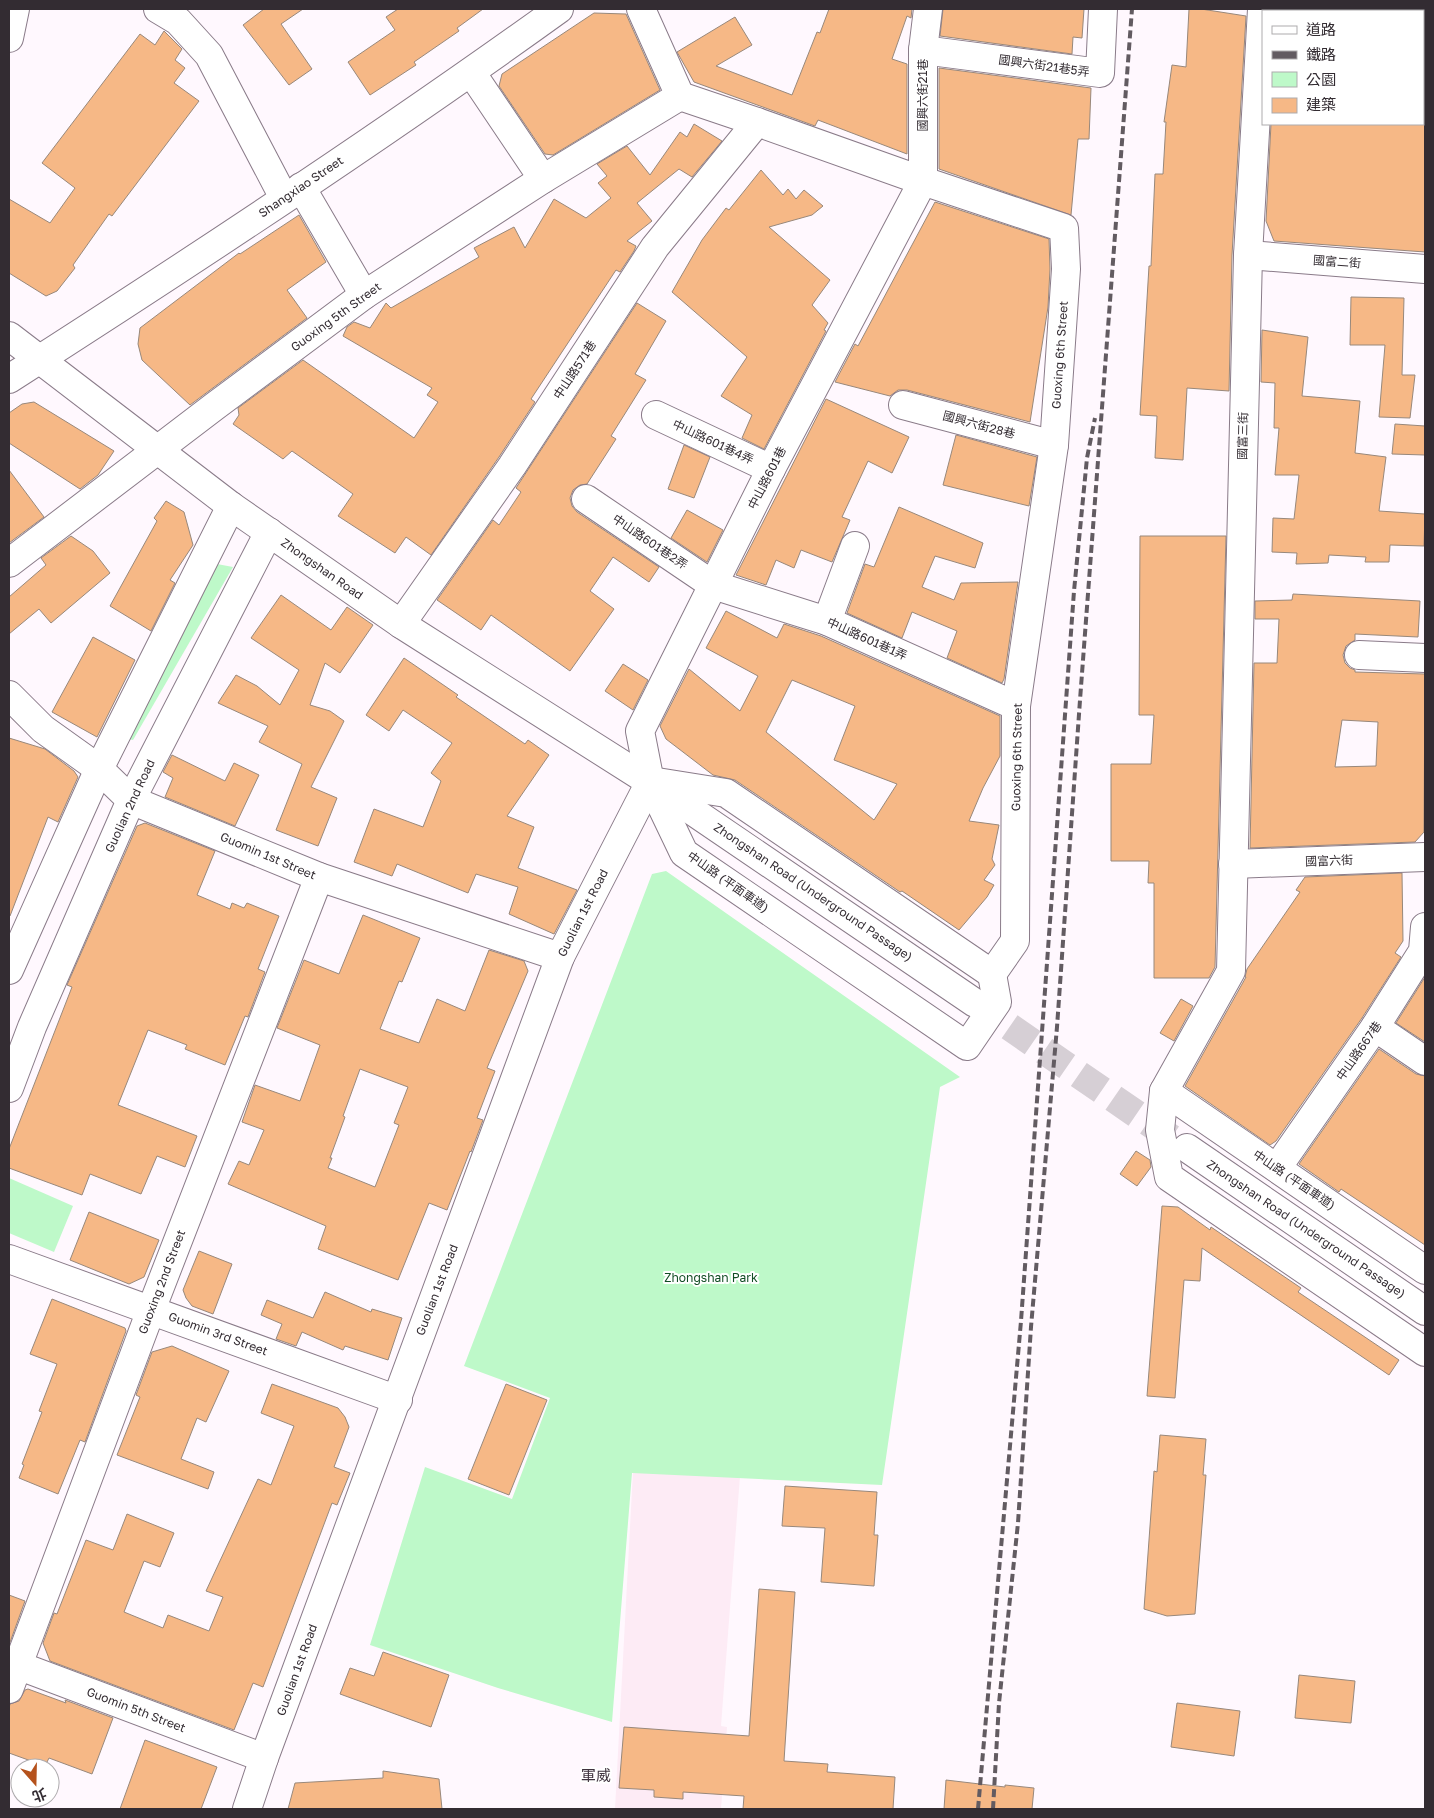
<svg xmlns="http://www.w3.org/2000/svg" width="1434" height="1818" font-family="'Golos Text','Noto Sans TC',sans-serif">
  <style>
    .commercial { fill: #fdebf5 }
    .green { fill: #bef9c9 }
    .building { fill: #f6b886; stroke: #98887b; fill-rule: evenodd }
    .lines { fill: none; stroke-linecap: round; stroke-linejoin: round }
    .minor-tunnel { stroke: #d6cfd5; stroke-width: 28; stroke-dasharray: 28 14; stroke-linecap: butt }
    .minor-casing { stroke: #8a7b89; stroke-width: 30 }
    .minor { stroke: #fff; stroke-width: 28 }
    .rail { stroke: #625b61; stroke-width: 4; stroke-dasharray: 8 4; stroke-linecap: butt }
    .labels { text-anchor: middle; stroke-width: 4; stroke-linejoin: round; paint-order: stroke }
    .street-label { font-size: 12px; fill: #332c32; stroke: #fff }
    .park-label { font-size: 12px; fill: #114d24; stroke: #fff }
    .quarter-label { font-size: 15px; fill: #3e323d; stroke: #fff }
  </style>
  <rect width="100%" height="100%" fill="#fff8fe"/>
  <path class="commercial" d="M633,1471l107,5 -19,250 6,1 -6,82h-106z"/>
  <g class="green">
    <path d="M217,564l16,3 -100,173 -15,-3z"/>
    <path d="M666,871l294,206 -20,10 -58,398 -250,-12 -20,249 -114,-34 -128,-43 55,-178 87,32 38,-101 -86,-32 188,-492z"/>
    <path d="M9,1178l64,28 -19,46 -45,-19z"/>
  </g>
  <g class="building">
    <path d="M264,9h39l-22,15 31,45 -23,16 -46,-60z"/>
    <path d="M398,9h85l-26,19 2,3 -45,31 2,3 -46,30 -22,-33 47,-32 -9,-13z"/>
    <path d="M829,9h83l-1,9 -4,-2 -15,43 15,5v90l-89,-34 -3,6 -121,-44 -17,-30 58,-35 17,28 -36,21 76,29 25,-63 3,1z"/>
    <path d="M943,9h141l-2,29 -9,-1 -1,17 -132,-18z"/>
    <path d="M1189,9h12l45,7 -14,239 -3,136 -42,-3 -4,72 -28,-2 2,-42 -17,-1 9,-149h2l4,-92h8l3,-52h-2l8,-57 14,2z"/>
    <path d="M594,13l32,1 34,76 -107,65 -8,-1 -46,-68 3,-12z"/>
    <path d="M164,31l18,18 -7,11 10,8 -11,15 25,18 -87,115 -3,-2 -36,51 2,3 -18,23 -11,5 -37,-23v-74l41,24 25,-35 -33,-25 98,-129 15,11z"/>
    <path d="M939,68l152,20 -2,51h-11l-7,76 -132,-46z"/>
    <path d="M694,124l28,17 -30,36 -13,-8 -42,34 15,18 -25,20 9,5 -2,5 -14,21 -4,-2 -85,129 4,3 -36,55 -68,98 -25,-18 -11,16 -57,-37 15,-22 -61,-43 -9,8 -50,-35 6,-9 -1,-7 65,-48 111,78 24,-36 -11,-7 5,-7 -89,-52 4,-9 7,-5 16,6 16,-25 5,5 88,-51 -5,-9 40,-21 11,21 29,-49 32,19 25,-20 -13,-15 9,-7 -10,-12 30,-18 23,29 30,-43 7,5z"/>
    <path d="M1271,124h154v128l-151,-11 -8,-20z"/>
    <path d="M761,170l22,25 5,-6 8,10 8,-9 19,16 -11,9 -43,12 61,53 -18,25 16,18 -4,7 2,1 -62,118 -22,-11 10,-23 -31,-19 26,-39 -75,-65 30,-52 24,-32 3,2z"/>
    <path d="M935,202l114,37 1,30 -2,38 -18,115 -123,-32h-9l-8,6 -55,-14 20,-38 3,2z"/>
    <path d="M299,215l27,47 -39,28 20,28 -117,87 -48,-45 -4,-16 2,-16 99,-75 1,1z"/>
    <path d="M1351,297l53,1 -2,77h13l-5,43 -31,-1 6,-72h-35z"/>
    <path d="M637,303l29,18 -31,53 11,6 -35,56 5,3 -29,45 -7,1 -7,5 -3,8 2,8 5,6 82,55 -10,15 -36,-25 -23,34 24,18 -44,62 -79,-56 -10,15 -44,-30 56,-80 6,5 22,-33 -5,-4z"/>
    <path d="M1262,330l46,7 -6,59 58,5 -5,52 31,4 -7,54 46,3 -1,32 -34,-1 -1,17h-24l1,-5 -37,-2 -1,8 -32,1 1,-11 -25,-1 1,-34 21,1 5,-44h-24l4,-47h-5l1,-45 -14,-1z"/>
    <path d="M826,399l83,38 -17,36 -24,-12 -26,56 8,3 -18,42 -31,-12 -7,18 -18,-8 -10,25 -30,-10z"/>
    <path d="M34,402l80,49 -16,24 -18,14 -71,-46v-30l13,-9z"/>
    <path d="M1395,424l30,2v29l-33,-1z"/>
    <path d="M956,435l81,22 -8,49 -86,-21z"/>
    <path d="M684,445l26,12 -16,41 -26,-9z"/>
    <path d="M9,470l35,47 -35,26z"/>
    <path d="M166,501l18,11 9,33 -23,35 5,3 -24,48 -41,-25 47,-85 -3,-3z"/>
    <path d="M899,507l84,36 -8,25 -40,-12 -13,31 32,13 7,-17 57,-1 -14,97 -2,4 -55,-25 10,-27 -45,-19 -10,26 -55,-25 18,-49 9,3z"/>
    <path d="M687,510l36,20 -16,32 -36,-24z"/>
    <path d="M71,536l22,15 17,22 -59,50 -12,-14 -30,25v-37l37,-32 -5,-7z"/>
    <path d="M1140,536h86l-11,431 -6,11h-55v-95h-6l1,-22h-38v-97h40l3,-49h-15z"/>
    <path d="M1293,594l127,7 -2,36 -63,-3v6l-9,6 -3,9 2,8 5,5 5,2v2l70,2 -1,158 -9,10 -165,6 4,-185h23l2,-44h-24v-18l37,-1zM1342,720l36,2 -2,44 -41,1z"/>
    <path d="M281,595l50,35 16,-23 26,18 -33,48 -15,-10 -15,42 20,6 14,10 -33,66 26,11 -19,48 -42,-16 26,-66 -43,-22 9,-16 -50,-23 18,-28 21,11 23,19 19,-35 -48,-32z"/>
    <path d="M726,611l51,27 7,-14 37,12 179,80v40l-17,32 -14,33 30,4 -7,34 3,6 -11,15 10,5 -7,12 -28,33 -57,-39 -2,1 -165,-112 -22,-5 -47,-36 -6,-13 29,-57 51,42 18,-35 -52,-28zM792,680l63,26 -21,54 63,24 -23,36 -108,-88z"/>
    <path d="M93,637l42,23 -38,77 -45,-25z"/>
    <path d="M404,658l54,37 -2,2 69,47 3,-4 21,15 -42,61 27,11 -16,41 59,22 -23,44 -45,-20 9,-27 -42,-13 -8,19 -71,-29 -5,12 -38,-14 20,-53 49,18 18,-46 -10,-8 21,-30 -49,-33 -14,21 -23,-16z"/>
    <path d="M623,664l25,16 -15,30 -28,-19z"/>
    <path d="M9,738l36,11 29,22 4,6 -20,45 -10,-5 -38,99h-1z"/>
    <path d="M172,755l53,26 9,-18 25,12 -24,51 -70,-29 8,-19 -10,-6z"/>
    <path d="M145,823l70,28 -18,44 33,14 2,-6 12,5 3,-5 32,13 -21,53 7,3 -17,45 -3,-1 -20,49 -40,-16 2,-4 -39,-15 -30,75 79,31 -12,31 -28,-11 -16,38 -51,-20 -8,21 -73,-27v-19l63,-162 -5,-2 70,-159z"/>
    <path d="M1402,873l1,68 -8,12 6,4 -39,61 -86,123 -6,4 -85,-59 61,-109h-1l2,-8 53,-77 -4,-2 9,-13z"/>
    <path d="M363,915l57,23 -18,44 -3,-1 -19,48 39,14 18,-44 28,12 24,-61 35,11 4,10 -41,97 8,3 -18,47 6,2 -12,32 -1,-1 -23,59 -18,-7 -31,77 -80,-31 8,-23 -98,-42 11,-23 10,4 15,-35 -22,-8 13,-37 45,16 20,-56 -43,-17 27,-68 35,14zM360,1069l48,18 -14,36 5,2 -24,62 -47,-19 4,-10h-2l15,-41 -2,-1z"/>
    <path d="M1425,977v65l-29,-19z"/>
    <path d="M1181,999l12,7 -19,35 -14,-8z"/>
    <path d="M1379,1049l37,25 9,2v169l-84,-56 -2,3 -40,-28z"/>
    <path d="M1136,1151l14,9 1,7 -14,19 -17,-12z"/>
    <path d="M1162,1206l16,1 32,23 1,-3 90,61 -3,4 101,68 -10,15 -187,-127 -2,33 -16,-1 -9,118 -28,-2z"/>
    <path d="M89,1212l70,28 -15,37 -15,7 -59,-24z"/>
    <path d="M199,1251l33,13 -19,50 -21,-8 -6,-8 -3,-8z"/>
    <path d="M325,1292l46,20 1,-3 30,9 -14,42 -43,-14 -2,4 -41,-18 -6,14 -20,-7 6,-15 -21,-9 6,-15 46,18z"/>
    <path d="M52,1299l73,29 1,3 -41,111 -5,-2 -22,54 -39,-16 5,-13 -2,-1 20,-52 -3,-1 18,-47 -27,-10z"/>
    <path d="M172,1346l57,25 -23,51 -9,-4 -16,41 33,13 -6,17 -91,-34 23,-58 -4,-2 16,-43z"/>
    <path d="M272,1384l66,24 7,9 4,10 -15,40 16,6 -13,32 -5,-2 -69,184 -10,-4 -19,47 -184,-69 -7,-18 11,-30 3,1 29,-74 27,10 14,-36 47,19 -14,34 -16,-6 -20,51 39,16 5,-13 41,16 14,-34 -17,-6 52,-112 13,6 23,-59 -33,-13z"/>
    <path d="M506,1384l41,16 -38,95 -41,-16z"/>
    <path d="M1160,1435l46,4 -3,36h3l-11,139 -28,2 -23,-7 10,-138 3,1z"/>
    <path d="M785,1486l92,6 -3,43h4l-4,51 -53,-4 4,-54 -43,-2z"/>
    <path d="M759,1589l36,3 -11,169 44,3 -1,8 68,5 -2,32h-150l1,-13 -61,-4v7l-29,-2v-7l-35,-2 5,-61 125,9z"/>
    <path d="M9,1595l16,6 -16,44z"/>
    <path d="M383,1652l66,23 -18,52 -91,-33 10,-26 24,8z"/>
    <path d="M1299,1675l56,6 -4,42 -56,-5z"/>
    <path d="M28,1689l38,14 -1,-3 48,18 -21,56 -43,-16 -4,8 -36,-13v-45l1,-4 9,-3 6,-11z"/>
    <path d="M1177,1703l63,8 -6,45 -63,-9z"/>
    <path d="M145,1740l72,27 -16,42h-81z"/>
    <path d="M383,1771l56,8 3,30h-154l7,-26 88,-5z"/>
    <path d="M946,1780l59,7v-2l29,3 -2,21h-88z"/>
  </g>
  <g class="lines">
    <path class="minor-tunnel" d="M975,1003l202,139"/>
    <g class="minor-casing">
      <g id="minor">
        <path d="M158,9l20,12 31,34 75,143"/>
        <path d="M641,9l39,87 77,26 166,59 141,47 2,41 -12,176 -38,261 -1,235 -23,33"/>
        <path d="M928,9l-5,41v131l-152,288 -131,262 10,51 34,71 283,193 30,-44 -5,-28"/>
        <path d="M1262,9l-14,246 -17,716 -67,120 -4,39 9,47 256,175"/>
        <path d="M9,38l6,-29"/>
        <path d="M923,50l177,23 3,-64"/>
        <path d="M471,72l72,107"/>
        <path d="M1423,92l2,1"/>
        <path d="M301,187l63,108"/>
        <path d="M1248,255l177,14"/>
        <path d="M9,336l222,170 170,118 249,158 325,221"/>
        <path d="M9,379c186,-119 371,-241 550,-370"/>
        <path d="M903,405l151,40"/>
        <path d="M656,415l115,54"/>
        <path d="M586,499l127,86 114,36 189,85"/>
        <path d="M9,563l206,-157 149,-111 179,-116 137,-83"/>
        <path d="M827,621l28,-75"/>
        <path d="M401,624l111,-158 143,-219 102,-125"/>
        <path d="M1359,655l66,3"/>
        <path d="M9,695l34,34 56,40 32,31 188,77 241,80"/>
        <path d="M657,782l69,11 266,181"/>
        <path d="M1233,864l192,-7"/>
        <path d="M9,970l90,-201 132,-263"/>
        <path d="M1375,1027l50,34"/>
        <path d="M9,1088l23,-61 99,-227 138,-268"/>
        <path d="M1164,1091l261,179"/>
        <path d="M1187,1148l238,163"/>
        <path d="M1277,1168l98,-141 48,-76 2,-24"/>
        <path d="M9,1259l389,141"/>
        <path d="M9,1662l255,96"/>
        <path d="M9,1689l142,-379 168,-433"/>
        <path d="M247,1809l17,-51 296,-801 90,-175"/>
      </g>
    </g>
    <use href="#minor" class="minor"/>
    <g class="rail">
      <path d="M978,1809l43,-488 53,-730 13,-133 8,-40"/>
      <path d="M993,1809l6,-106 19,-180 13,-196 26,-300 23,-327 52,-691"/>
    </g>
  </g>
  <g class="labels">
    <g class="street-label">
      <text transform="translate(1044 66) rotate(8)" y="4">國興六街21巷5弄</text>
      <text transform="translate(923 95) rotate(-90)" y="4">國興六街21巷</text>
      <text transform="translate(301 187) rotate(-34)" y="4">Shangxiao Street</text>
      <text transform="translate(1337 262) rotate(4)" y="4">國富二街</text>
      <text transform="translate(336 317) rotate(-36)" y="4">Guoxing 5th Street</text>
      <text transform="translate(1060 355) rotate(-86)" y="4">Guoxing 6th Street</text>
      <text transform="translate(575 370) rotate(-57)" y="4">中山路571巷</text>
      <text transform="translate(979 425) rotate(15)" y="4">國興六街28巷</text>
      <text transform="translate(1243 436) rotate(-89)" y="4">國富三街</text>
      <text transform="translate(713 442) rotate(25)" y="4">中山路601巷4弄</text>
      <text transform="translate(767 478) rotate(-63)" y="4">中山路601巷</text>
      <text transform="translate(650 542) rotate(34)" y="4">中山路601巷2弄</text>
      <text transform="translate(322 569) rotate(35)" y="4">Zhongshan Road</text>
      <text transform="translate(867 639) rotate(24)" y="4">中山路601巷1弄</text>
      <text transform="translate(1017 757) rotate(-89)" y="4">Guoxing 6th Street</text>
      <text transform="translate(130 806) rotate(-65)" y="4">Guolian 2nd Road</text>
      <text transform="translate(268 856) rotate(23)" y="4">Guomin 1st Street</text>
      <text transform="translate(1329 861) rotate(-2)" y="4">國富六街</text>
      <text transform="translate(728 882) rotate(35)" y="4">中山路 (平面車道)</text>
      <text transform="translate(813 892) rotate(34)" y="4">Zhongshan Road (Underground Passage)</text>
      <text transform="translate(583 913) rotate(-63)" y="4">Guolian 1st Road</text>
      <text transform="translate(1359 1051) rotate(-55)" y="4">中山路667巷</text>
      <text transform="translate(1294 1180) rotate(34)" y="4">中山路 (平面車道)</text>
      <text transform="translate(1306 1229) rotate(34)" y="4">Zhongshan Road (Underground Passage)</text>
      <text transform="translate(162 1282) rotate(-69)" y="4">Guoxing 2nd Street</text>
      <text transform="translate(437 1290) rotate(-69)" y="4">Guolian 1st Road</text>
      <text transform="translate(218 1334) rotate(20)" y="4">Guomin 3rd Street</text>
      <text transform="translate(297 1670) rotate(-70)" y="4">Guolian 1st Road</text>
      <text transform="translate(136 1710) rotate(21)" y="4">Guomin 5th Street</text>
    </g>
    <g class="park-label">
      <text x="711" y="1282">Zhongshan Park</text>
    </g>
    <g class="quarter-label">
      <text x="596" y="1781">軍威</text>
    </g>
  </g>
  <rect width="1434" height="1818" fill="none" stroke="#332c32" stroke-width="20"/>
  <rect x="1262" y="10" width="162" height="115" fill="#ffffff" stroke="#adabad"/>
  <rect x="1272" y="26" width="25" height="8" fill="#ffffff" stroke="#adabad"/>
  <text x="1306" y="35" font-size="15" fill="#332c32">道路</text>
  <rect x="1272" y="51" width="25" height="8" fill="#625b61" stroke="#adabad"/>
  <text x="1306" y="60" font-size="15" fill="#332c32">鐵路</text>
  <rect x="1272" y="72" width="25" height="15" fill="#bef9c9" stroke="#adabad"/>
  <text x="1306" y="85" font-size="15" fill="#332c32">公園</text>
  <rect x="1272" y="98" width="25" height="15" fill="#f6b886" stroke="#adabad"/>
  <text x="1306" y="110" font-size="15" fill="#332c32">建築</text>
  <g transform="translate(35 1783) rotate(160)"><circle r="24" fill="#ffffff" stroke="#adabad"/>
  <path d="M0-4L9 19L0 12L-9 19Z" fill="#b5521c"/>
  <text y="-8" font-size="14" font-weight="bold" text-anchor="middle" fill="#332c32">北</text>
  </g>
</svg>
